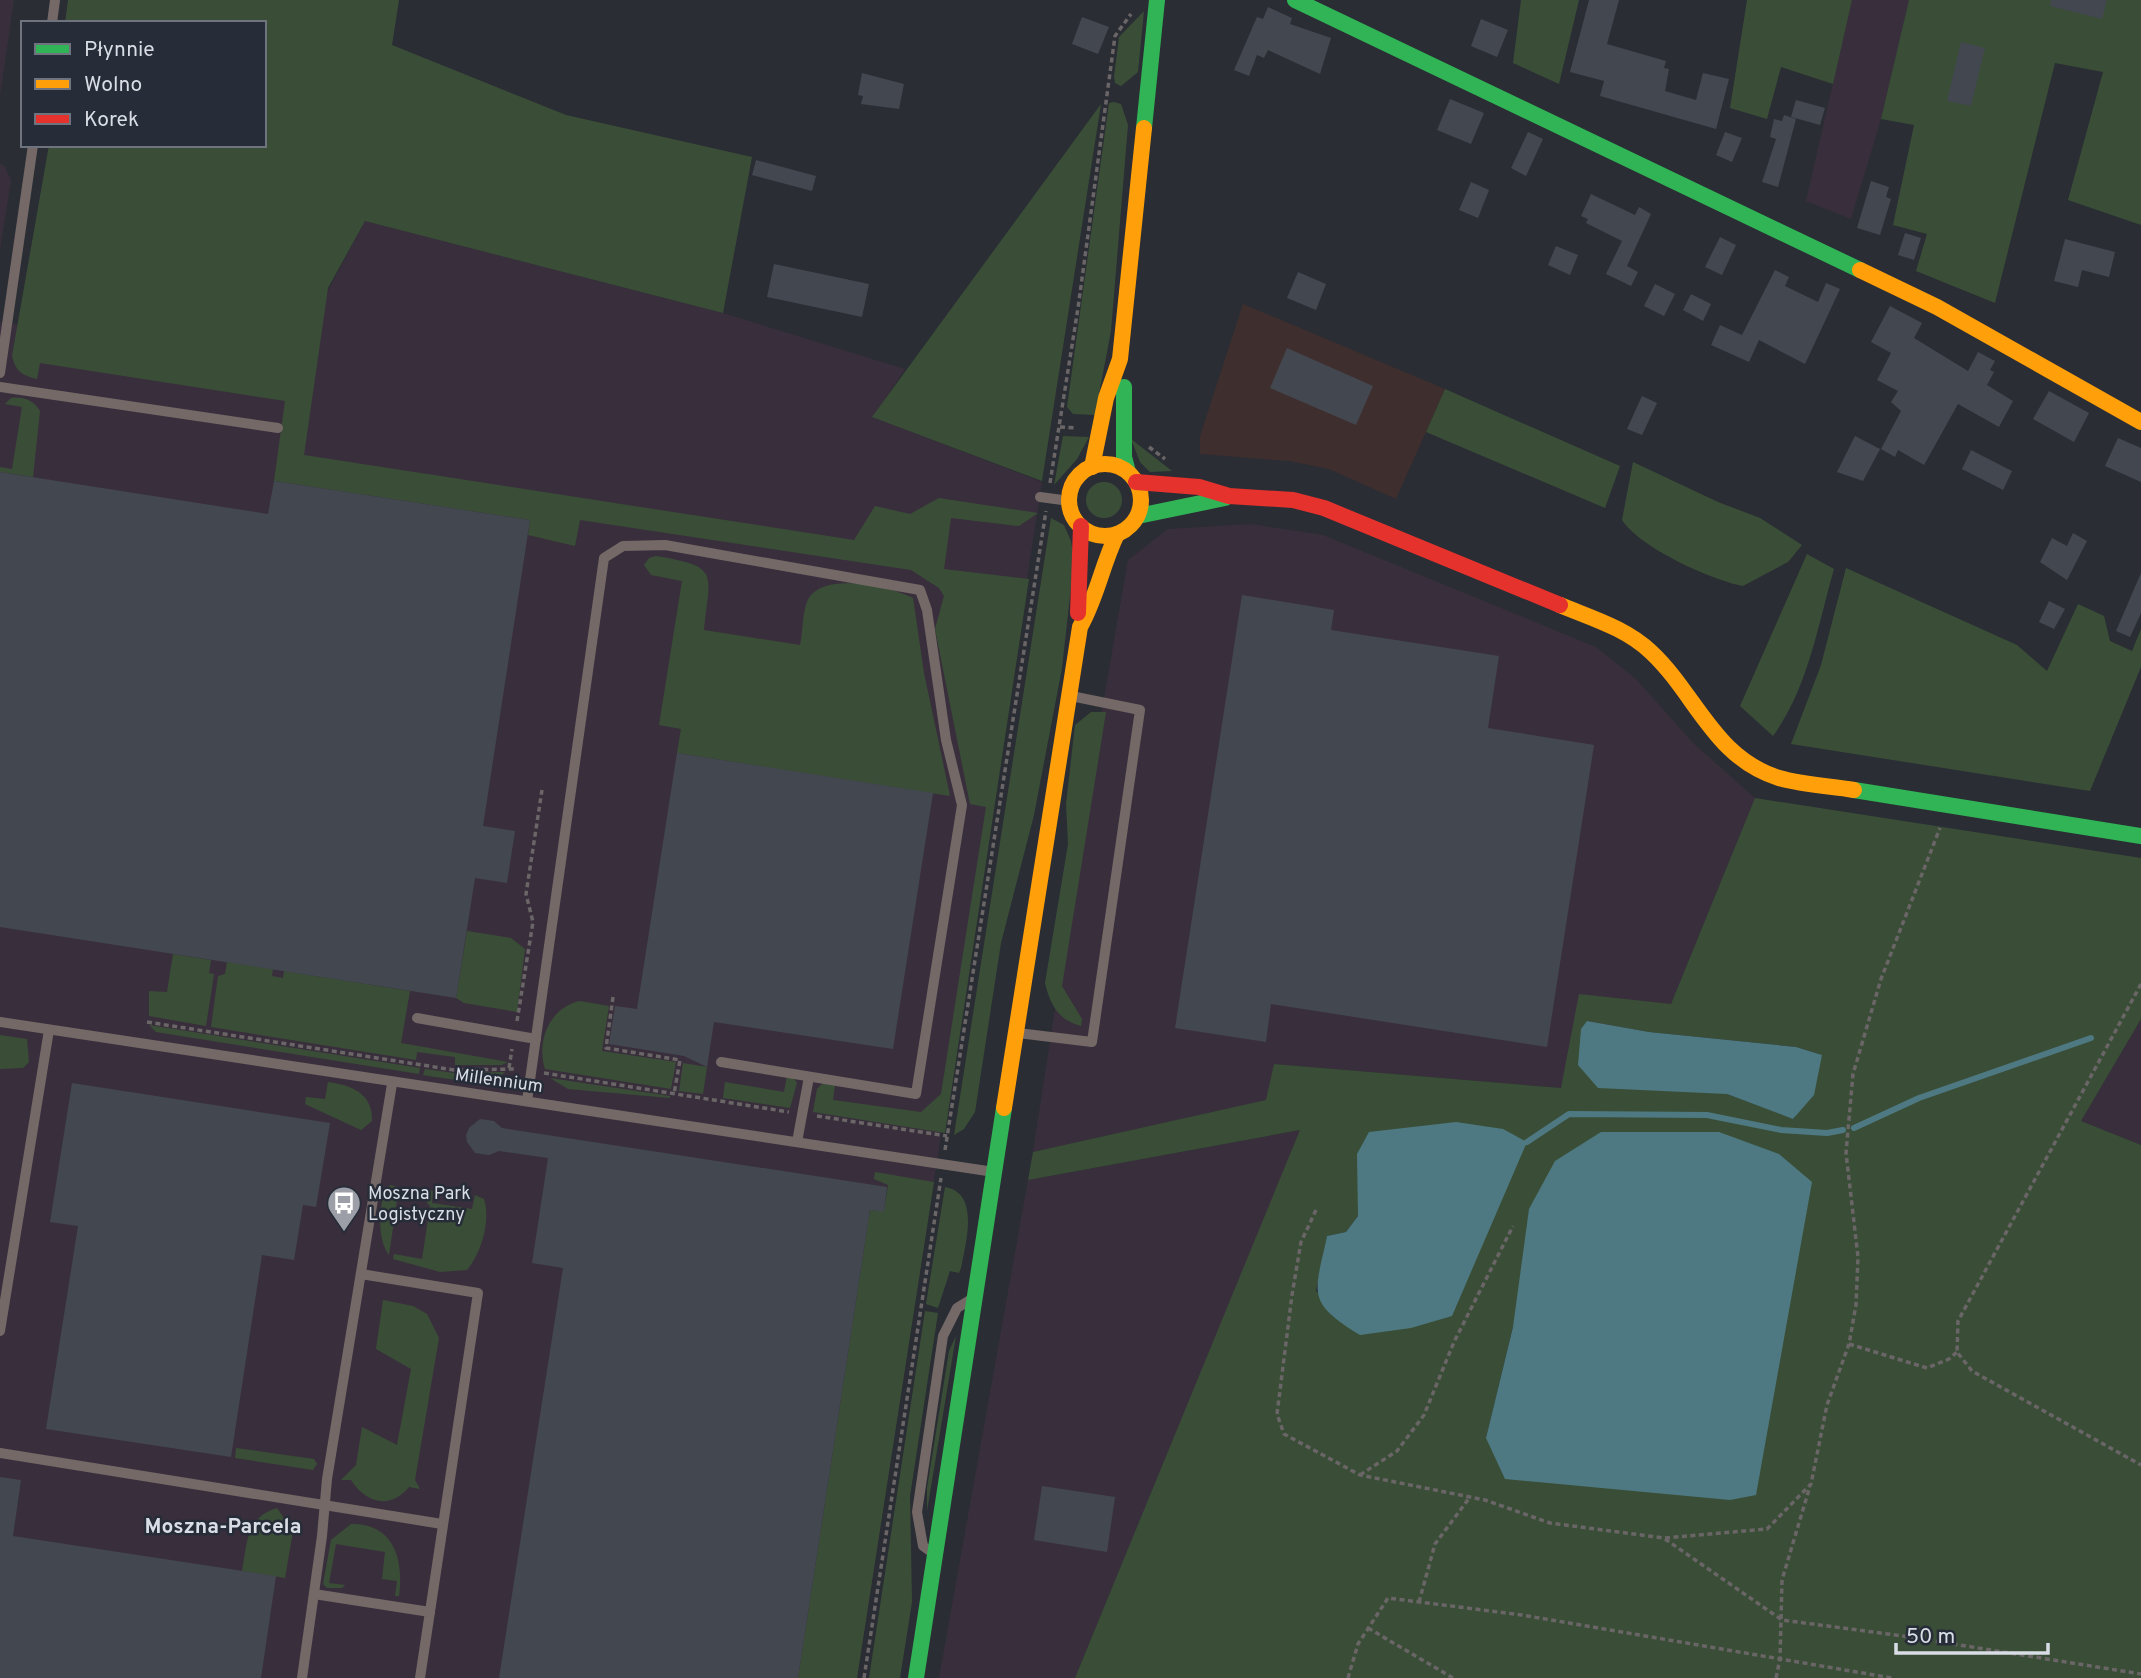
<svg xmlns="http://www.w3.org/2000/svg" width="2141" height="1678" font-family="Overpass,sans-serif">
  <style>
    .commercial { fill: #3f2e2e }
    .industrial { fill: #392f3c }
    .green { fill: #3a4e37; fill-rule: evenodd }
    .water { fill: #4e7982 }
    .lines { fill: none; stroke-linecap: round; stroke-linejoin: round }
    .stream { stroke: #4e7982; stroke-width: 6 }
    .building { fill: #434750 }
    .path { stroke: #6a6566; stroke-width: 3.5; stroke-dasharray: 5 3.5; stroke-linecap: butt }
    .lane { stroke: #746967; stroke-width: 10 }
    .fast { stroke: #30b455; stroke-width: 16 }
    .slow { stroke: #ff9f0a; stroke-width: 16 }
    .jam { stroke: #e5322d; stroke-width: 16 }
    .labels { text-anchor: middle; stroke-width: 5; stroke-linejoin: round; paint-order: stroke }
    .street-label { font-size: 18px; fill: #d9dde5; stroke: #262c38 }
    .poi-label { font-size: 18px; fill: #d9dde5; stroke: #262c38; text-anchor: start }
    .quarter-label { font-size: 21px; font-weight: bold; fill: #d9dde5; stroke: #262c38 }
  </style>
  <rect width="100%" height="100%" fill="#2a2d34"/>
  <path class="commercial" d="M1243,304l202,85 -49,110 -67,-30 -40,-8 -89,-7v-18z"/>
  <g class="industrial">
    <path d="M0,0h14l-14,95z"/>
    <path d="M1852,0h57l-28,119 -30,100 -45,-18z"/>
    <path d="M0,164l4,1 7,15 -11,70z"/>
    <path d="M365,221l358,92 182,56 -32,48 169,65 -185,1196h-857v-1356l287,45z"/>
    <path d="M1251,524l72,11 273,112 40,32 56,63 63,56 -84,206 -110,84 -287,-24 -7,36 -234,52 58,-379 37,-213 40,-31z"/>
    <path d="M2141,1019v126l-60,-24z"/>
    <path d="M1301,1130l-226,548h-136l89,-498z"/>
  </g>
  <g class="green">
    <path d="M68,0h331l-7,45 174,70 186,42 -29,156 -358,-92 -37,67 -24,167 550,85 21,-34 35,8 29,-16 99,15 -19,13 -68,-8 -7,51 85,10 -84,554 -132,-21 4,-23 7,-7 11,3 -2,15 88,12 20,-18 45,-287 -16,-3 -35,-175 9,-33 -5,-8 -28,-18 -331,-50 -5,26 -47,-11 2,-15 -256,-39 11,-80 -245,-38 -3,16c-15,-4 -21,-7 -25,-23l37,-211h215v-122h-199z"/>
    <path d="M1521,0h58l-20,84 -46,-21z"/>
    <path d="M1747,0h105l-19,84 -52,-17 -14,52 -37,-11z"/>
    <path d="M1909,0h232v225l-73,-25 35,-128 -48,-9 -60,240 -79,-32 11,-37 -34,-9 21,-100 -33,-6z"/>
    <path d="M1144,11l-6,61 -17,14 -6,-3 -1,-6 5,-40z"/>
    <path d="M1114,102l7,2 7,21 -17,206 -16,84 -22,-1 -6,-7 42,-304z"/>
    <path d="M1101,104l-59,377 -170,-64z"/>
    <path d="M1445,389l175,77 -15,42 -179,-76z"/>
    <path d="M11,398c13,-2 23,3 29,13l-7,66 -33,-5v-5l12,2 10,-62 -17,-3z"/>
    <path d="M1063,436l26,1 -12,22 -23,26z"/>
    <path d="M1131,439l41,32 -22,1 -10,-10z"/>
    <path d="M1633,462l85,40 42,16 42,27 -14,17 -45,24c-32,-6 -104,-39 -121,-66z"/>
    <circle cx="1104" cy="500" r="18"/>
    <path d="M1051,518l13,7 7,16 3,19 -12,108 -28,147 -33,128 -26,169 -11,17 -10,6z"/>
    <path d="M1807,554l27,15c-16,56 -26,119 -61,167l-33,-30z"/>
    <path d="M656,556c66,11 53,17 48,74l96,15c3,-13 2,-30 7,-43 12,-32 83,-16 106,-4l11,75 26,123 -273,-43 4,-24 -22,-4 23,-144 -31,-6 -7,-10 5,-7z"/>
    <path d="M1846,568l171,77 30,26 31,-67 26,12 6,25 22,10 9,-22v38l-51,124 -299,-47 30,-79z"/>
    <path d="M1091,712h15l-44,274 20,33 -1,7c-23,-6 -31,-22 -36,-43l23,-139 -2,-40 9,-79z"/>
    <path d="M1755,798l386,60v161l-60,102 60,24v533h-1066l225,-548 -272,50 5,-28 233,-52 8,-36 287,24 18,-94 92,10zM1587,1021l62,11 147,15 26,8 -28,64 -67,-25zM1601,1132l-115,306 27,-111zM1357,1154l3,181 -44,-44 11,-55 19,-4 12,-16z"/>
    <path d="M467,931l44,7 14,11 -8,63 -53,-9 -8,-5z"/>
    <path d="M173,954l38,6 -2,13 5,1 -8,52 -57,-10v-25l18,1z"/>
    <path d="M227,962l46,7 -1,7 11,2 1,-7 126,20 -9,52 107,19 -6,3h-47v-8l-38,-5 -1,8 -205,-33 7,-51 7,-2z"/>
    <path d="M580,1001l29,5 -7,45 74,11 -5,27 -126,-20c-9,-28 5,-62 35,-68z"/>
    <path d="M149,1025l271,43 -1,6 -263,-42z"/>
    <path d="M0,1035l27,4 2,23 -6,6 -23,1z"/>
    <path d="M683,1063l24,4 -4,27 -24,-3z"/>
    <path d="M425,1069l29,4 51,-1c-14,16 -62,6 -82,3z"/>
    <path d="M787,1076l6,1 4,6 -7,25 -67,-10 2,-16 59,10z"/>
    <path d="M550,1078l120,18v2l-102,-9z"/>
    <path d="M328,1082c24,3 45,12 44,39l-11,9 -56,-26 1,-7 19,2z"/>
    <path d="M875,1172l59,10 -77,496h-59l72,-468 14,1 4,-26 -14,-6z"/>
    <path d="M390,1185l9,2 -10,68c-12,-14 -12,-57 1,-70z"/>
    <path d="M945,1187c36,6 20,58 16,81l-2,5 -9,-2 -12,37 -12,-4z"/>
    <path d="M428,1190l5,1 -1,12 40,6 3,-14 9,4c7,21 -3,55 -17,71l-27,2 -47,-13 1,-5 28,5 8,-53 -8,-9z"/>
    <path d="M383,1300l30,6 14,8 12,24 -24,142 5,9 -11,-2c-19,23 -43,16 -58,-7h-10l15,-15 6,-38 35,18 14,-76 -35,-20z"/>
    <path d="M925,1311l13,2 -28,183 2,106 -12,76h-31z"/>
    <path d="M956,1336l-29,175v-23l22,-137z"/>
    <path d="M236,1448l78,11 3,5 -4,6 -78,-12z"/>
    <path d="M277,1508l16,23 -8,47 -43,-7c5,-27 4,-54 35,-63z"/>
    <path d="M351,1524c43,-1 53,36 48,72h-4l2,-15 -15,-2 3,-27 -49,-8 -7,39 16,2 -3,3h-15l-4,-4 8,-44z"/>
  </g>
  <g class="water">
    <path d="M1587,1021l62,11 147,15 26,8 -8,40 -21,24 -66,-25 -129,-6 -20,-23 3,-36z"/>
    <path d="M1456,1122l47,7 24,13 -75,174 -41,12 -51,7c-55,-34 -45,-41 -33,-99l19,-4 12,-16 -1,-62 12,-22z"/>
    <path d="M1601,1132h118l60,22 33,28 -56,313 -26,5 -225,-21 -19,-41 27,-111 16,-118 26,-48z"/>
  </g>
  <g class="lines">
    <g class="stream">
      <path d="M1854,1128l65,-30 172,-60"/>
      <path d="M1527,1142l42,-28 138,1 74,15 46,3 16,-3"/>
    </g>
  </g>
  <g class="building">
    <path d="M1589,0h30l-12,44 59,17 -2,7 5,1 -4,22 31,9 7,-27 26,6 -13,50 -116,-33 4,-15 -34,-9z"/>
    <path d="M2051,0h56l-5,19 -52,-13z"/>
    <path d="M1268,7l24,11 -2,6 41,14 -11,36 -52,-24 -4,8 -7,-3 -8,21 -15,-6 23,-53 6,2z"/>
    <path d="M1082,17l27,10 -11,27 -26,-10z"/>
    <path d="M1481,19l27,11 -11,27 -26,-11z"/>
    <path d="M1961,42l24,6 -14,58 -24,-5z"/>
    <path d="M862,73l42,11 -5,25 -38,-5 2,-8 -5,-1z"/>
    <path d="M1450,99l34,14 -13,31 -34,-14z"/>
    <path d="M1796,100l29,8 -5,17 -29,-8z"/>
    <path d="M1784,115l12,4 -18,68 -16,-5 14,-43 -6,-2 4,-18 8,2z"/>
    <path d="M1528,132l15,7 -17,37 -15,-8z"/>
    <path d="M1725,132l17,6 -10,24 -16,-7z"/>
    <path d="M756,160l60,16 -4,15 -60,-16z"/>
    <path d="M1871,181l18,6 -3,10 5,2 -11,36 -23,-7z"/>
    <path d="M1471,182l18,8 -11,28 -19,-8z"/>
    <path d="M1591,194l44,21 4,-8 12,7 -24,52 11,6 -7,14 -25,-12 16,-33 -36,-18 2,-4 -7,-3z"/>
    <path d="M1905,233l16,5 -7,22 -16,-5z"/>
    <path d="M1720,237l16,8 -14,30 -17,-8z"/>
    <path d="M2065,239l50,13 -6,25 -27,-7 -4,17 -24,-6z"/>
    <path d="M1556,246l22,9 -8,20 -22,-10z"/>
    <path d="M774,264l95,20 -7,33 -95,-20z"/>
    <path d="M1775,270l14,7 -4,9 33,16 8,-19 14,6 -35,75 -46,-24 -10,22 -38,-17 9,-20 22,10z"/>
    <path d="M1298,272l28,12 -10,26 -29,-12z"/>
    <path d="M1655,284l20,10 -11,22 -20,-10z"/>
    <path d="M1691,294l20,10 -8,17 -20,-11z"/>
    <path d="M1890,306l32,17 -8,15 54,33 10,-19 17,9 -5,9 4,2 -7,13 26,16 -14,26 -41,-23 -34,61 -26,-15 -3,7 -14,-8 20,-38 -10,-9 7,-11 -21,-11 14,-27 -20,-11z"/>
    <path d="M1287,348l86,38 -17,39 -86,-37z"/>
    <path d="M2049,391l40,22 -15,29 -41,-23z"/>
    <path d="M1642,396l15,7 -15,32 -15,-6z"/>
    <path d="M1855,436l25,13 -17,32 -26,-9z"/>
    <path d="M2118,438l23,10v34l-36,-16z"/>
    <path d="M1971,450l41,21 -9,19 -41,-21z"/>
    <path d="M0,472l268,42 6,-33 256,39 -47,306 32,5 -8,52 -32,-5 -19,120 -456,-71z"/>
    <path d="M2073,533l14,8 -20,39 -27,-18 12,-24 15,8z"/>
    <path d="M2141,573v40l-11,24 -14,-6z"/>
    <path d="M1242,595l92,15 -3,20 168,26 -11,72 106,17 -47,302 -276,-43 -5,38 -91,-14z"/>
    <path d="M2049,601l16,8 -11,20 -15,-7z"/>
    <path d="M677,753l256,40 -40,256 -179,-27 -7,45 -23,-11 -75,-12 6,-38 22,3z"/>
    <path d="M72,1083l258,40 -14,84 -13,-2 -9,55 -32,-5 -31,202 -185,-28 32,-203 -28,-4z"/>
    <path d="M480,1119l14,2 8,7 385,59 -3,25 -14,-2 -72,468h-299l64,-410 -31,-5 16,-105 -49,-7 -10,4 -14,-2 -8,-11 -1,-7 3,-7z"/>
    <path d="M0,1477l21,3 -8,56 263,40 -15,102h-261z"/>
    <path d="M1042,1486l73,11 -8,55 -73,-12z"/>
  </g>
  <g class="lines">
    <g class="path">
      <path d="M1060,427l16,1"/>
      <path d="M1149,447l16,12"/>
      <path d="M1050,483l28,-175 37,-272 16,-22"/>
      <path d="M2141,984l-183,337 -1,31 15,19 169,94"/>
      <path d="M613,997l-7,51 74,12 -6,34"/>
      <path d="M517,1021l16,-99 -7,-28 16,-104"/>
      <path d="M147,1022l307,48 61,-1"/>
      <path d="M509,1068l3,-19"/>
      <path d="M544,1073l245,39"/>
      <path d="M817,1116l130,20"/>
      <path d="M945,1150l101,-639"/>
      <path d="M1316,1210l-15,32 -9,53 -15,119 7,20 76,41 125,25 65,23 114,15 103,-9 44,-45 16,-79 22,-61 7,-39 2,-48 -12,-104 7,-79 28,-95 59,-151"/>
      <path d="M1849,1344l78,24 22,-9 8,-7"/>
      <path d="M1360,1475l37,-24 27,-36 30,-73 59,-116"/>
      <path d="M1665,1539l117,81 121,16 238,38"/>
      <path d="M1419,1602l16,-58 35,-47"/>
      <path d="M1368,1628l85,50"/>
      <path d="M864,1678l77,-500"/>
      <path d="M1348,1678l10,-34 30,-46 134,17 370,63"/>
      <path d="M1776,1678l4,-19 2,-79 28,-94"/>
    </g>
    <g class="lane">
      <path d="M52,23l3,-23"/>
      <path d="M0,373l33,-228"/>
      <path d="M0,387l278,41"/>
      <path d="M1040,497l30,4"/>
      <path d="M417,1018l119,21"/>
      <path d="M0,1022l994,150"/>
      <path d="M1018,1033l74,9 48,-332 -69,-14"/>
      <path d="M527,1101l77,-543 19,-12 42,-1 255,45 7,20 19,130 16,65 -46,289 -195,-32"/>
      <path d="M797,1142l12,-65"/>
      <path d="M361,1274l117,19 -58,385"/>
      <path d="M0,1331l49,-301"/>
      <path d="M0,1453l442,71"/>
      <path d="M930,1551l-7,-5 -6,-34 26,-176 14,-28 13,-8"/>
      <path d="M314,1594l116,18"/>
      <path d="M302,1678l20,-142 5,-57 65,-395"/>
    </g>
    <g class="fast">
      <path d="M1295,0l565,270"/>
      <path d="M1144,128l13,-128"/>
      <path d="M1124,387v70l4,15"/>
      <path d="M1138,516l87,-18"/>
      <path d="M1854,790l287,46"/>
      <path d="M916,1678l88,-570"/>
    </g>
    <g class="slow">
      <path d="M1860,270l77,37 204,115"/>
      <circle cx="1105" cy="500" r="36"/>
      <path d="M1092,467l14,-69 14,-39 24,-231"/>
      <path d="M1560,605c31,13 66,23 91,47 45,42 63,106 128,126 24,7 51,8 75,12"/>
      <path d="M1004,1108l76,-481c17,-30 22,-62 37,-93"/>
    </g>
    <g class="jam">
      <path d="M1136,482l63,5 30,9 64,4 31,8 236,97"/>
      <path d="M1078,613l3,-87"/>
    </g>
  </g>
  <defs>
    <g id="bus-pin" transform="scale(1.75)"><path d="M0 17L-7.5 6A9.5 9.5 0 1 1 7.5 6Z" fill="#9c9fa7" stroke="#262c38"/><path d="M-5-6H5V4H4V6H2V4H-2V6H-4V4H-5ZM-3.5-4V0h7V-4ZM-3.5 1.2v1.5H-2V1.2ZM2 1.2v1.5H3.5V1.2Z" fill="#fff"/></g>
  </defs>
  <g fill-rule="evenodd">
    <use href="#bus-pin" x="344" y="1203"/>
  </g>
  <g class="labels">
    <g class="street-label">
      <text transform="translate(499 1080) rotate(8)" y="6">Millennium</text>
    </g>
    <g class="poi-label">
      <text x="368" y="1199">Moszna Park<tspan x="368" dy="21">Logistyczny</tspan></text>
    </g>
    <g class="quarter-label">
      <text x="223" y="1533">Moszna-Parcela</text>
    </g>
  </g>
  <rect x="21" y="21" width="245" height="126" fill="#262c38" stroke="#6e737d" stroke-width="2"/>
  <rect x="35" y="44" width="35" height="10" fill="#30b455" stroke="#6e737d" stroke-width="2"/>
  <text x="84" y="56" font-size="21" fill="#d9dde5">Płynnie</text>
  <rect x="35" y="79" width="35" height="10" fill="#ff9f0a" stroke="#6e737d" stroke-width="2"/>
  <text x="84" y="91" font-size="21" fill="#d9dde5">Wolno</text>
  <rect x="35" y="114" width="35" height="10" fill="#e5322d" stroke="#6e737d" stroke-width="2"/>
  <text x="84" y="126" font-size="21" fill="#d9dde5">Korek</text>
  <path d="M1896 1643v10h152v-10" fill="none" stroke="#d9dde5" stroke-width="3.5"/>
  <text x="1906" y="1643" font-size="21" fill="#d9dde5" stroke="#262c38" stroke-width="5" paint-order="stroke">50 m</text>
</svg>
